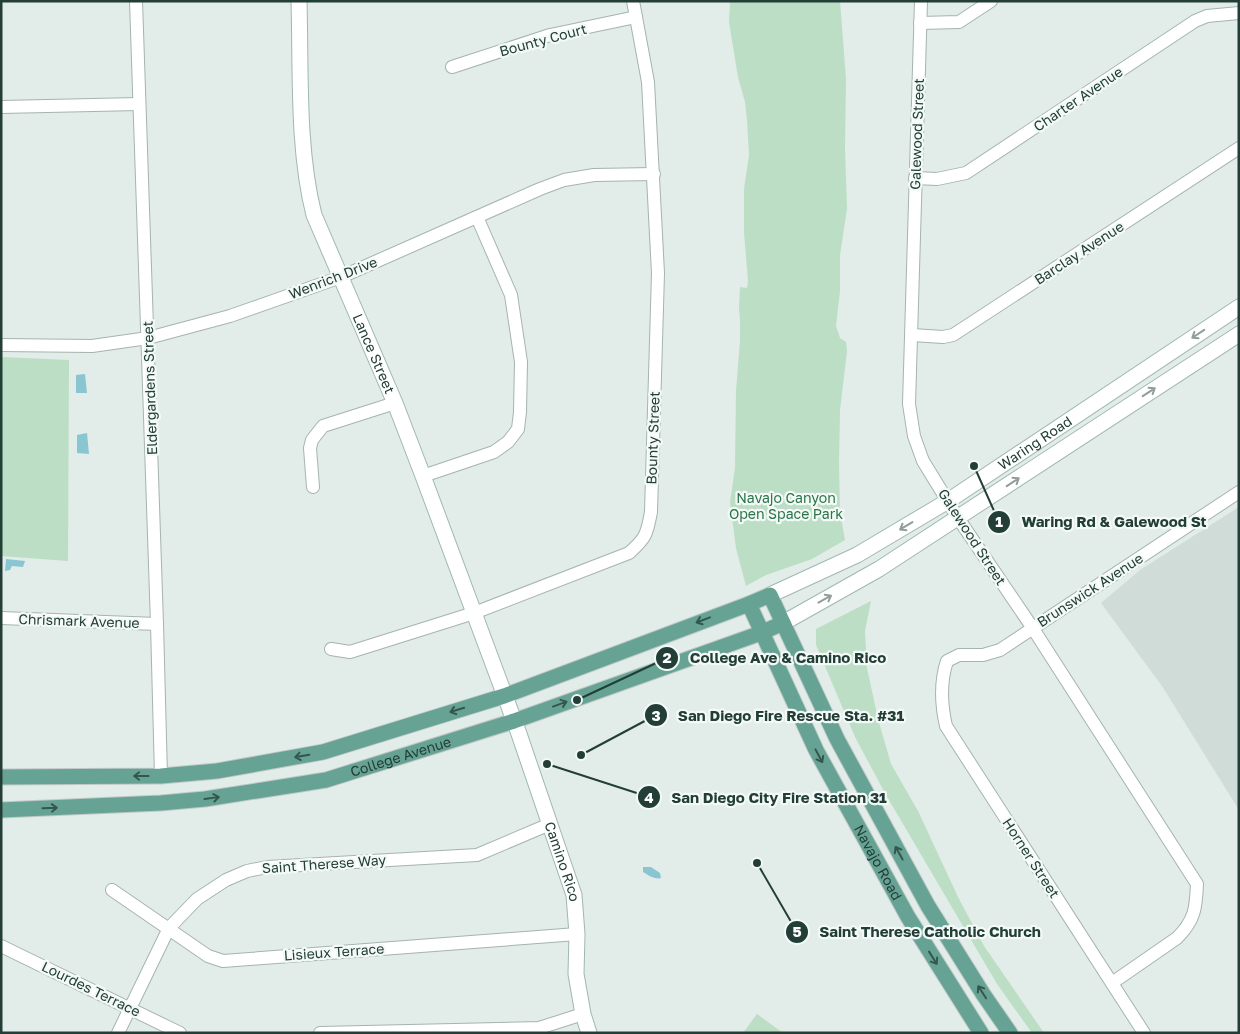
<svg xmlns="http://www.w3.org/2000/svg" width="1240" height="1034" font-family="'Golos Text',sans-serif">
  <style>
    .built { fill: #d0dcd7 }
    .green { fill: #bbdec5 }
    .water { fill: #89c6d2 }
    .lines { fill: none; stroke-linecap: round; stroke-linejoin: round }
    .street-casing { stroke: #a5b4af; stroke-width: 14 }
    .secondary-casing { stroke: #a0b8b0; stroke-width: 17 }
    .primary-casing { stroke: #c1c9c7; stroke-width: 17 }
    .street { stroke: #fff; stroke-width: 12 }
    .secondary { stroke: #fff; stroke-width: 15 }
    .primary { stroke: #66a394; stroke-width: 15 }
    .oneway { stroke: #909e9b }
    .oneway2 { stroke: #33574e }
    .labels { text-anchor: middle; stroke-width: 4.5; stroke-linejoin: round; paint-order: stroke }
    .street-label { font-size: 14px; fill: #223e37; stroke: #f3f9f6 }
    .park-label { font-size: 14px; fill: #2b7549; stroke: #f3f9f6 }
    .leader { fill: none; stroke: #223e37; stroke-width: 2 }
    .callout-dot { fill: #223e37; stroke: #f3f9f6; stroke-width: 2 }
    .mark-label { font-size: 15px; text-anchor: middle; font-weight: bold; fill: #fff }
    .callout-label { font-size: 15px; text-anchor: middle; font-weight: bold; fill: #223e37; stroke: #f3f9f6; stroke-width: 4.5; stroke-linejoin: round; paint-order: stroke }
  </style>
  <rect width="100%" height="100%" fill="#e2ece8"/>
  <path class="built" d="M1239,507v303l-77,-124 -61,-83 39,-33z"/>
  <g class="green">
    <path d="M730,1h110l6,78 -1,69 2,61 -7,46v36l-4,35 4,12 6,4 1,9 -7,59 -1,53 1,49 5,28 -33,19 -46,16 -20,11 -10,-38 -6,-46 5,-34 1,-77 4,-50v-21l-1,-11 1,-22 7,1 1,-7 -4,-49v-43l5,-34 -2,-35 -2,-18 -7,-25 -9,-55z"/>
    <path d="M1,357l68,3 -1,201 -67,-5z"/>
    <path d="M871,601l-6,30 2,37 11,51 13,45 27,47 40,86 26,49 60,87h-12l-35,-49 -111,-189 -31,-58 -39,-92v-16z"/>
    <path d="M757,1014l26,19h-40z"/>
  </g>
  <g class="water">
    <path d="M85,374l2,19h-11v-18z"/>
    <path d="M87,433l2,21 -12,-1v-18z"/>
    <path d="M6,559l19,2 -2,6 -11,-1 -2,4 -5,1z"/>
    <path d="M643,867h8l9,6 1,5c-6,2 -13,-3 -18,-6z"/>
  </g>
  <g class="lines">
    <g class="street-casing">
      <g id="street">
        <path d="M136,1l21,623 4,152"/>
        <path d="M921,1l-12,403 5,32 9,25 35,57 74,109 165,257c-1,24 -2,36 -20,54l-65,45"/>
        <path d="M920,23l39,-1 32,-21"/>
        <path d="M452,67l98,-32 86,-18"/>
        <path d="M1,107l138,-3"/>
        <path d="M915,178l22,1 29,-6 229,-152 12,-5 32,-3"/>
        <path d="M912,335l31,2 10,-2 286,-187"/>
        <path d="M1,345l91,1 56,-8 82,-22 111,-39 199,-88 24,-9 30,-5 60,-1"/>
        <path d="M423,476l71,-24 14,-10 10,-13 2,-17 1,-50 -10,-67 -34,-78"/>
        <path d="M313,487l-3,-39 2,-8 11,-14 72,-23"/>
        <path d="M1,618l156,6"/>
        <path d="M331,649l19,3 124,-39 155,-60c17,-15 18,-19 22,-41l7,-239 -10,-191 -15,-81"/>
        <path d="M112,890l96,66 15,5 354,-27"/>
        <path d="M1,946l179,87"/>
        <path d="M118,1033l51,-105 28,-29 29,-19 21,-9 20,-4 210,-12 73,-31"/>
        <path d="M320,1033l219,-5 44,-14"/>
        <path d="M1144,1033l-198,-307c-5,-22 -6,-44 1,-65l12,-6h24l17,-5 239,-158"/>
      </g>
    </g>
    <g class="secondary-casing">
      <g id="secondary">
        <path id="s1" d="M299,1c2,70 -2,147 15,214l81,188 28,73 95,255 56,164 3,39 -1,40 7,40 6,19"/>
        <path id="s2" d="M770,595l87,-40 91,-54 291,-194"/>
        <path d="M783,623l96,-54 360,-235"/>
      </g>
    </g>
    <g class="primary-casing">
      <g id="primary">
        <path id="s3" d="M749,604l67,146 92,167 73,116"/>
        <path d="M1,777l160,-1 56,-5 106,-19 181,-56 245,-92 21,-9 67,144 91,167 55,88 27,39"/>
        <path id="s4" d="M1,810l160,-7 44,-4 121,-19 188,-59 247,-88 22,-10"/>
      </g>
    </g>
    <use href="#street" class="street"/>
    <use href="#secondary" class="secondary"/>
    <use href="#primary" class="primary"/>
  </g>
  <defs><path id="oneway-shaft" d="M-6 0H5M1.5-3L5.5 0L1.5 3" fill="none" stroke-width="1.6" stroke-linecap="round" stroke-linejoin="round" transform="scale(1.25)"/></defs>
  <g class="oneway">
    <use href="#oneway-shaft" transform="translate(1198 334) rotate(146)"/>
    <use href="#oneway-shaft" transform="translate(1149 392) rotate(-33)"/>
    <use href="#oneway-shaft" transform="translate(1013 482) rotate(-33)"/>
    <use href="#oneway-shaft" transform="translate(906 526) rotate(149)"/>
    <use href="#oneway-shaft" transform="translate(825 599) rotate(-29)"/>
  </g>
  <g class="oneway2">
    <use href="#oneway-shaft" transform="translate(703 620) rotate(159)"/>
    <use href="#oneway-shaft" transform="translate(560 704) rotate(-20)"/>
    <use href="#oneway-shaft" transform="translate(457 710) rotate(163)"/>
    <use href="#oneway-shaft" transform="translate(302 756) rotate(170)"/>
    <use href="#oneway-shaft" transform="translate(819 756) rotate(62)"/>
    <use href="#oneway-shaft" transform="translate(141 776) rotate(180)"/>
    <use href="#oneway-shaft" transform="translate(212 798) rotate(-8)"/>
    <use href="#oneway-shaft" transform="translate(50 808) rotate(-2)"/>
    <use href="#oneway-shaft" transform="translate(899 853) rotate(-119)"/>
    <use href="#oneway-shaft" transform="translate(933 958) rotate(58)"/>
    <use href="#oneway-shaft" transform="translate(982 992) rotate(-123)"/>
  </g>
  <g class="labels">
    <g class="street-label">
      <text transform="translate(543 40) rotate(-15)" y="5">Bounty Court</text>
      <text transform="translate(1078 99) rotate(-34)" y="5">Charter Avenue</text>
      <text transform="translate(917 134) rotate(-88)" y="5">Galewood Street</text>
      <text transform="translate(1079 253) rotate(-33)" y="5">Barclay Avenue</text>
      <text transform="translate(333 278) rotate(-21)" y="5">Wenrich Drive</text>
      <text dy="5" stroke="none"><textPath href="#s1" startOffset="366">Lance Street</textPath></text>
      <text transform="translate(150 388) rotate(-92)" y="5">Eldergardens Street</text>
      <text transform="translate(653 438) rotate(-88)" y="5">Bounty Street</text>
      <text dy="5" stroke="none"><textPath href="#s2" startOffset="306">Waring Road</textPath></text>
      <text transform="translate(972 537) rotate(57)" y="5">Galewood Street</text>
      <text transform="translate(1090 590) rotate(-33)" y="5">Brunswick Avenue</text>
      <text transform="translate(79 621) rotate(2)" y="5">Chrismark Avenue</text>
      <text dy="5" stroke="none"><textPath href="#s4" startOffset="405">College Avenue</textPath></text>
      <text transform="translate(1031 858) rotate(57)" y="5">Horner Street</text>
      <text dy="5" stroke="none"><textPath href="#s1" startOffset="908">Camino Rico</textPath></text>
      <text dy="5" stroke="none"><textPath href="#s3" startOffset="289">Navajo Road</textPath></text>
      <text transform="translate(324 864) rotate(-4)" y="5">Saint Therese Way</text>
      <text transform="translate(334 952) rotate(-4)" y="5">Lisieux Terrace</text>
      <text transform="translate(91 989) rotate(26)" y="5">Lourdes Terrace</text>
    </g>
    <g class="park-label">
      <text x="786" y="503">Navajo Canyon<tspan x="786" dy="16">Open Space Park</tspan></text>
    </g>
  </g>
  <path class="leader" d="M974 466L999 522M577 700L667 658M581 755L656 715M547 764L649 797M757 863L797 932"/>
  <g class="callout-dot">
    <circle cx="974" cy="466" r="5"/>
    <circle cx="577" cy="700" r="5"/>
    <circle cx="581" cy="755" r="5"/>
    <circle cx="547" cy="764" r="5"/>
    <circle cx="757" cy="863" r="5"/>
    <circle cx="999" cy="522" r="12"/>
    <circle cx="667" cy="658" r="12"/>
    <circle cx="656" cy="715" r="12"/>
    <circle cx="649" cy="797" r="12"/>
    <circle cx="797" cy="932" r="12"/>
  </g>
  <g class="mark-label">
    <text x="999" y="527">1</text>
    <text x="667" y="663">2</text>
    <text x="656" y="721">3</text>
    <text x="649" y="803">4</text>
    <text x="797" y="937">5</text>
  </g>
  <g class="callout-label">
    <text x="1114" y="527">Waring Rd &amp; Galewood St</text>
    <text x="788" y="663">College Ave &amp; Camino Rico</text>
    <text x="791" y="721">San Diego Fire Rescue Sta. #31</text>
    <text x="779" y="803">San Diego City Fire Station 31</text>
    <text x="930" y="937">Saint Therese Catholic Church</text>
  </g>
  <rect width="1240" height="1034" fill="none" stroke="#223e37" stroke-width="5"/>
</svg>
